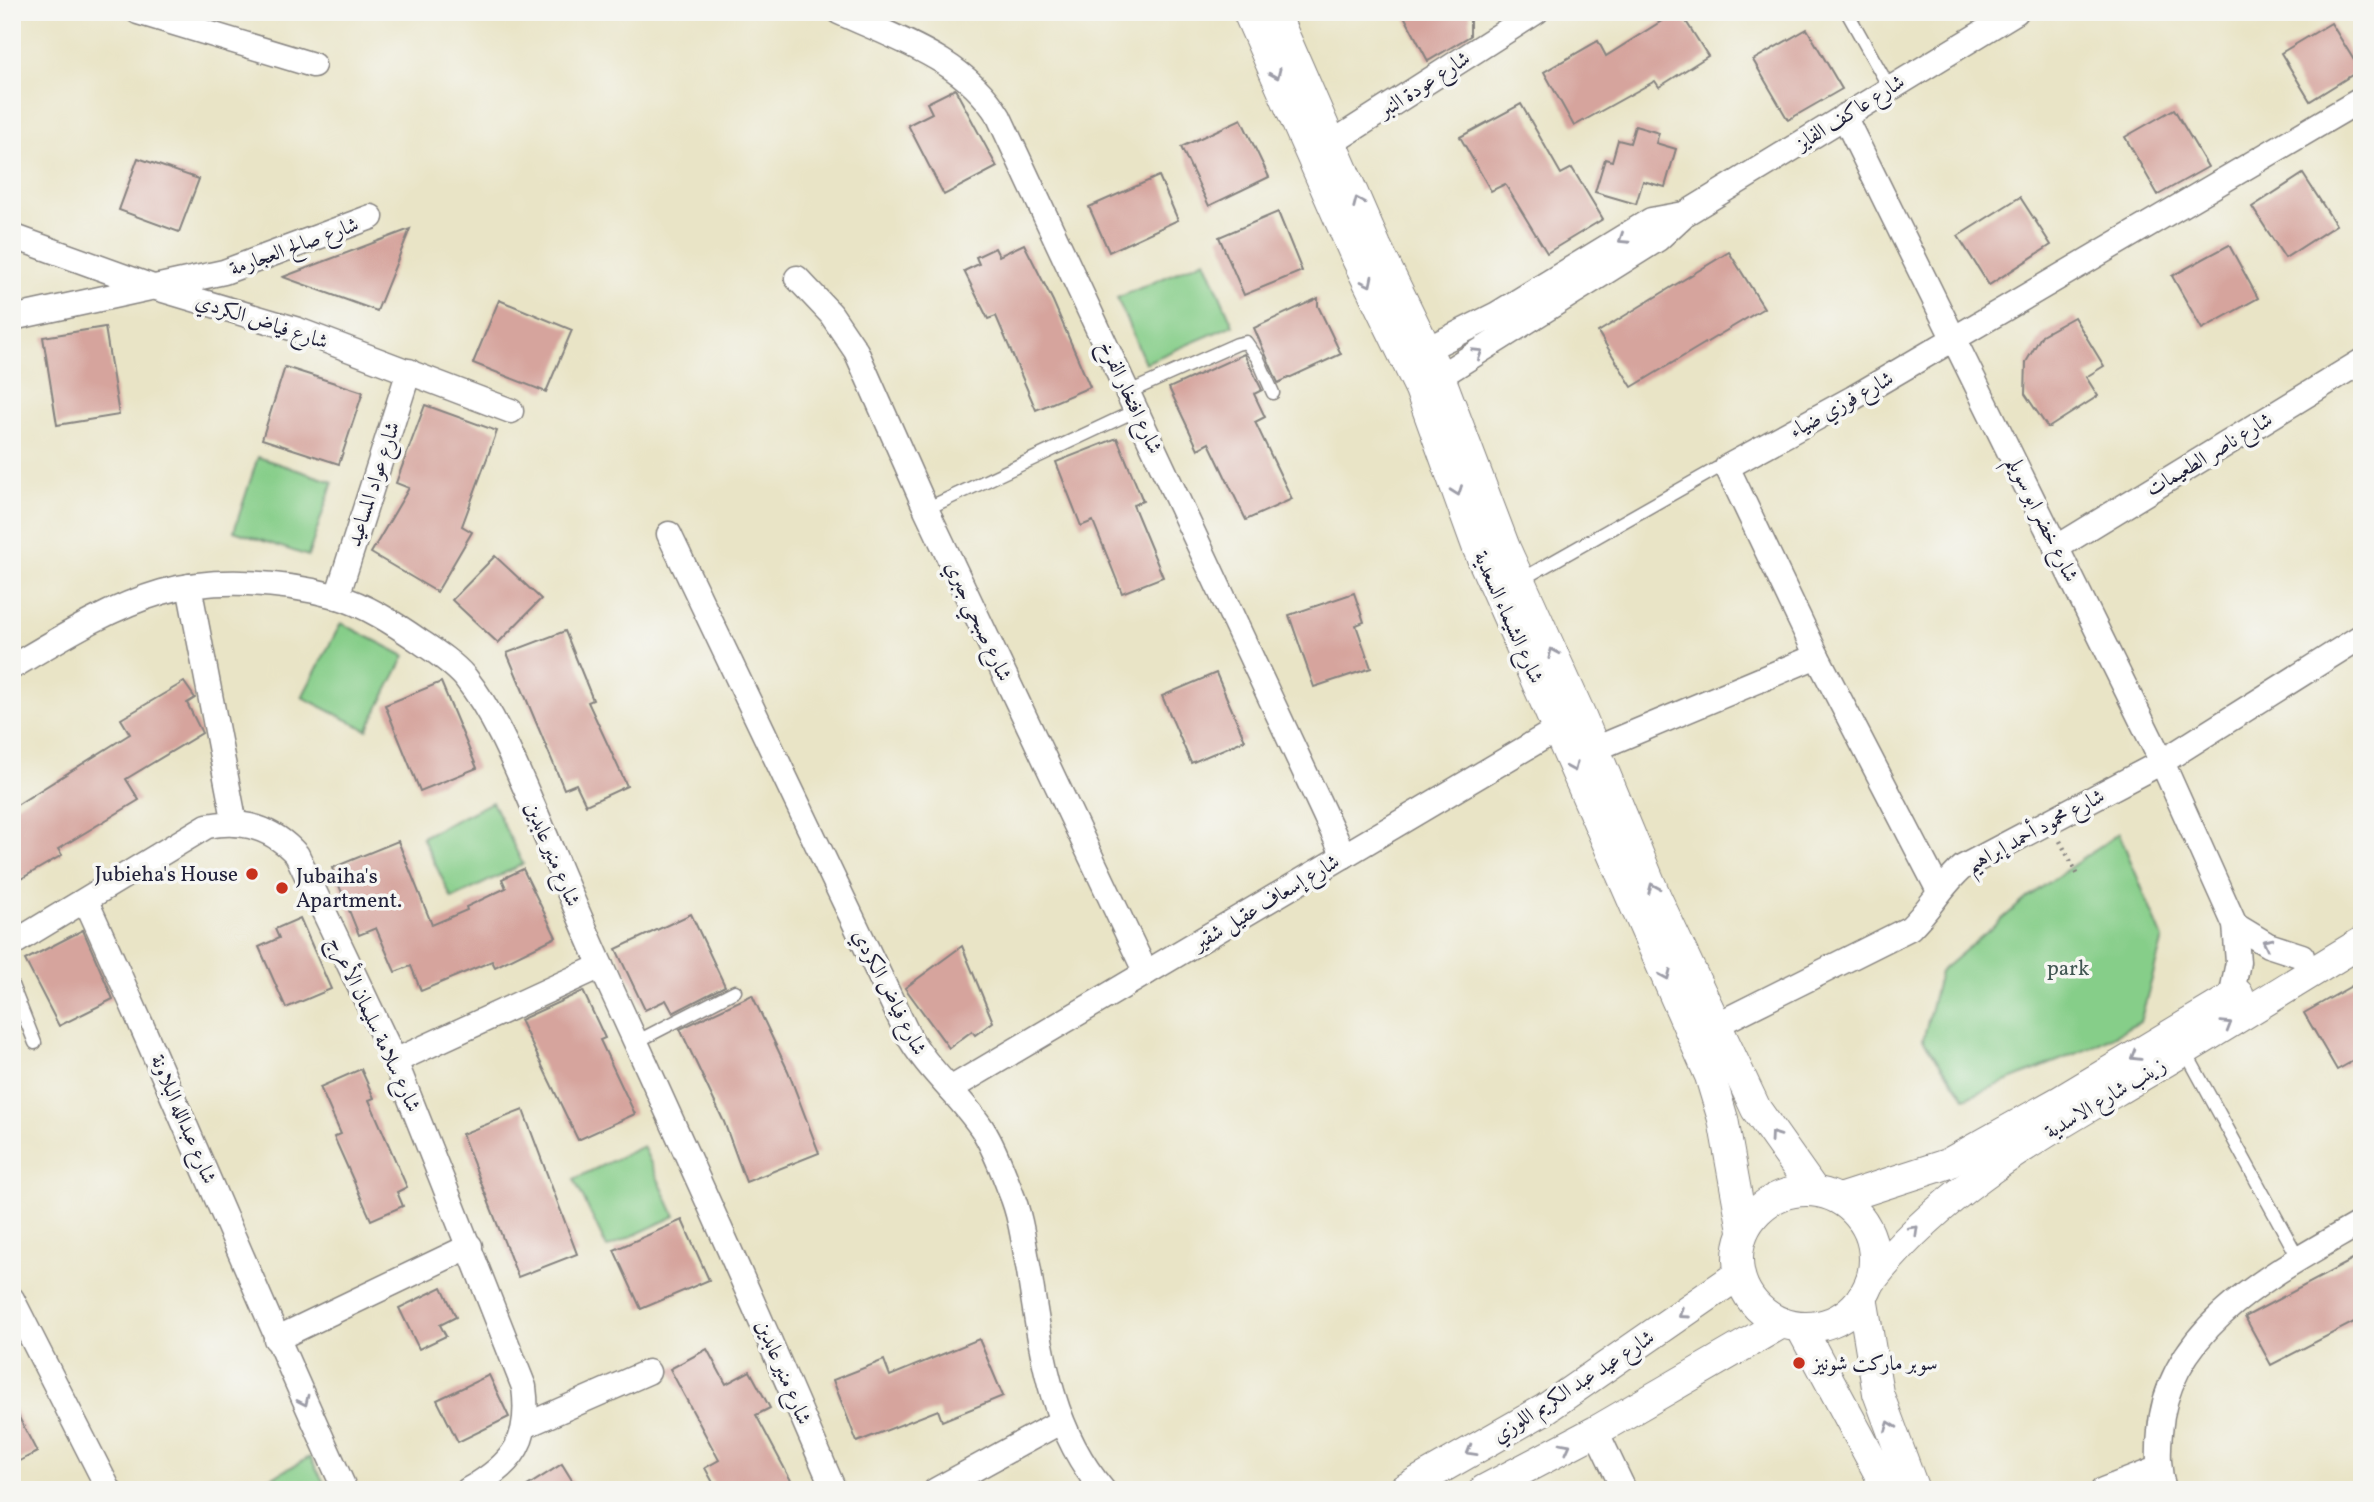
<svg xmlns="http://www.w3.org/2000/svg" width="2374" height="1502" font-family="Vollkorn,Amiri,serif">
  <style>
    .green { fill: #86ce89; stroke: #547862; stroke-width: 2 }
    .building { fill: #d6a49d }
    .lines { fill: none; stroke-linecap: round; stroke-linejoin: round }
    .service-casing { stroke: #868380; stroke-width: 15 }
    .minor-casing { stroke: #868380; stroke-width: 27 }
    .tertiary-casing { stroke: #868380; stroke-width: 32 }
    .path { stroke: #868380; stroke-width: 4.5; stroke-dasharray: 2 5; stroke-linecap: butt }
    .service { stroke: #fff; stroke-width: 12 }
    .minor { stroke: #fff; stroke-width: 24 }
    .tertiary { stroke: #fff; stroke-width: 30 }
    .oneway { stroke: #9c9ca7 }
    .poi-dot { fill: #c8321e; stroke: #f6f6f2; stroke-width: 2.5 }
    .labels { text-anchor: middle; stroke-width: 7; stroke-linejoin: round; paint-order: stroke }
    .street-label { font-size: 21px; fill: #22223b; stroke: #f6f6f2 }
    .poi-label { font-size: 21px; fill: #22223b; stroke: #f6f6f2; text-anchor: start }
    .park-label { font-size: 21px; fill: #405652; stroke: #f6f6f2 }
  </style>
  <rect width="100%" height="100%" fill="#f6f6f2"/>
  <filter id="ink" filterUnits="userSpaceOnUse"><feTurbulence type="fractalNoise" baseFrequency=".0143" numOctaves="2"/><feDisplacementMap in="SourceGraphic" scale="14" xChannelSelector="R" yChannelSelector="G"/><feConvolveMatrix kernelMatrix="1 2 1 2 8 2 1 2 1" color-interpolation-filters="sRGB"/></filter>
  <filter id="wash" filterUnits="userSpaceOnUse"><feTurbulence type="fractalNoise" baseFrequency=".00686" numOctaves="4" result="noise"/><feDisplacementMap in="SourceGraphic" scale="28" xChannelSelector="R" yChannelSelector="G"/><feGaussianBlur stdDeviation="1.57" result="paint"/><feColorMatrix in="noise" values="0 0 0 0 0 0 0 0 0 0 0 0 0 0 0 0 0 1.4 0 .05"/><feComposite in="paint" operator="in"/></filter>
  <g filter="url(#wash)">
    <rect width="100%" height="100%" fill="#e9e4c6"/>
    <g class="green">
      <path d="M1205,260l28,65 -88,38 -28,-65z"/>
      <path d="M258,457l75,25 -25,74 -74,-25z"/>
      <path d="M341,623l64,33 -38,74 -65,-33z"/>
      <path d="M492,802l31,62 -71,35 -30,-62z"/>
      <path d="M2119,833l44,106 -23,83 -50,26 -125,50 -42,-58 17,-68 88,-75z"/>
      <path d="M643,1146l32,70 -68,32 -33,-69z"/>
      <path d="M310,1457l18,33h-80z"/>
    </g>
    <g id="blocks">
      <g class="building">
        <path d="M1402,12h68v24l-42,25z"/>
        <path d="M1676,12h4l28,44 -49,31 -4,-6 -81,45 -30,-54 54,-31 8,15z"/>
        <path d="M2331,23l29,47 -50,31 -29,-48z"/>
        <path d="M1807,29l35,60 -54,31 -35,-60z"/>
        <path d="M955,89l42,78 -53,28 -36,-70 24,-12 -5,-10z"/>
        <path d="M1521,104l40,70 11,-6 31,51 -56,34 -42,-69 -14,7 -31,-54z"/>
        <path d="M2174,109l34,58 -50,28 -33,-58z"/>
        <path d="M1241,119l28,58 -60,29 -28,-59z"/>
        <path d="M1635,126l24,7 -3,10 20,6 -11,38 -22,-6 -7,23 -41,-12 10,-33 7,2 6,-21 12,3z"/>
        <path d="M138,158l61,21 -20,53 -60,-22z"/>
        <path d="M2303,174l33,51 -51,33 -33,-51z"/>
        <path d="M1159,176l19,44 -69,32 -20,-45z"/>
        <path d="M2020,197l31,48 -62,40 -31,-49z"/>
        <path d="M1278,212l24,59 -58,24 -25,-58z"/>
        <path d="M410,229l-33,82 -94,-34z"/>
        <path d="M1024,244l29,57 37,86 -54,23 -40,-94 -8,3 -24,-48 15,-7 -3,-7 19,-9 4,8z"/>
        <path d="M2229,245l29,53 -56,31 -30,-53z"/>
        <path d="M1729,252l35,56 -132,79 -34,-55z"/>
        <path d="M1318,298v8l23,48 -63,29 -24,-55z"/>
        <path d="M499,300l73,30 -26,62 -73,-29z"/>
        <path d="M2074,317l30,49 -18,11 12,19 -50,32 -23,-34 1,-32 16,-27z"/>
        <path d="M105,327l14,88 -62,10 -14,-88z"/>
        <path d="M1244,354l18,36 -8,4 11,23 -10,5 37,77 -46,21 -37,-77 -11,6 -29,-61z"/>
        <path d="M285,367l78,25 -24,72 -77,-25z"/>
        <path d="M425,405l72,26 -35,95 10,6 -35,60 -66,-39 38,-65 -13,-5z"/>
        <path d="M1117,438l26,63 -10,4 30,72 -41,16 -29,-72 -12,5 -25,-64z"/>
        <path d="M495,556l46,43 -43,44 -46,-43z"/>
        <path d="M1354,593l10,29 -8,3 15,43 -57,19 -25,-72z"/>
        <path d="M565,631l28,69 -5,2 39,84 -41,19 -10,-21 -12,5 -57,-136z"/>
        <path d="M1216,673l29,67 -54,23 -29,-67z"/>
        <path d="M184,682l11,16 -8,5 15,30 -76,46 13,21 -81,49 4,6 -50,29v-76l118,-74 -9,-15z"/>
        <path d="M441,682l36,86 -57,23 -35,-86z"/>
        <path d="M398,841l34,84 35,-15 -1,-3 40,-19 -4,-9 21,-10 33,68 -61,30 -3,-6 -71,30 -10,-25 -16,6 -19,-44 -17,7 -27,-67z"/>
        <path d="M691,914l34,72 -52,27 -7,-13 -21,10 -29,-61z"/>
        <path d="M300,918l31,71 -45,19 -27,-61 20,-9 -4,-9z"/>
        <path d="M83,930l30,69 -54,27 -34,-66z"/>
        <path d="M962,946l31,76 -18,13 -3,-4 -23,17 -44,-60z"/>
        <path d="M2355,984l7,11v61l-25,14 -33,-57z"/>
        <path d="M583,991l22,47 -5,2 35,74 -57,26 -58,-120z"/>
        <path d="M752,995l36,76 31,82 -73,29 -22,-60 -44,-93z"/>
        <path d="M361,1069l13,29 -5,2 38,87 -10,5 6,14 -32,14 -37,-83 7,-3 -21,-47z"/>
        <path d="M523,1110l54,144 -59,23 -56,-143z"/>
        <path d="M682,1220l27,60 -68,29 -27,-59z"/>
        <path d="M2362,1255v63l-91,47 -26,-48z"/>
        <path d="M442,1287l14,30 -16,8 6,11 -27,13 -20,-41z"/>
        <path d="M979,1339l24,57 -61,25 -4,-11 -81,32 -24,-62 51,-20 6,16z"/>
        <path d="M707,1349l19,35 24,-13 20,37 -14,7 40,75h-79l-12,-22 14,-8 -49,-91z"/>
        <path d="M489,1375l20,42 -51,25 -21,-42z"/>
        <path d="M12,1404l25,48 -25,13z"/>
        <path d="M562,1464l16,26h-57z"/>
      </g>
    </g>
  </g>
  <g filter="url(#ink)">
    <use href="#blocks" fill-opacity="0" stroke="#868380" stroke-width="2"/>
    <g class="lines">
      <g class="service-casing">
        <g id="service">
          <path d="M1847,12l42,75"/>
          <path d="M1129,392l108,-48 9,-2 12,17 15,34"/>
          <path d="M926,509l211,-99"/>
          <path d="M1519,581l197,-112 11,-2"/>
          <path d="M12,985l23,58"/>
          <path d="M636,1042l99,-51"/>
          <path d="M2185,1051l114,208"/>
        </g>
      </g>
      <g class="minor-casing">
        <g id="minor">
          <path d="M138,12l175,53"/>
          <path d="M839,12c58,27 125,47 160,105l345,739"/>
          <path d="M1844,116l318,646 73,163 3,37 -7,36"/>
          <path d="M1316,153l220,-141"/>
          <path d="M12,236l141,51 145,43 213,81"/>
          <path d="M797,278l34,36 25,37 70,158 220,464"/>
          <path d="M12,318l212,-46 147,-55"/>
          <path d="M1411,357l86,-43 154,-94 33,-6"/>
          <path d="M1426,385l232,-146 27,-25 331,-202"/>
          <path d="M669,534l238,499c20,37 53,62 76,97 12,19 20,42 28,63 10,24 13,52 18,78 12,77 21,158 74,219"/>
          <path d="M2056,548l306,-187"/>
          <path d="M189,586l46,238"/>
          <path d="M337,597l72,-226"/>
          <path d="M12,667c47,-28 98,-60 150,-75 52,-15 121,-10 173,4 31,9 60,28 86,46 15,10 32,21 44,35 31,39 51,90 71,136 24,57 48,116 74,173 77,167 152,335 224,504"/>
          <path d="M1595,749l222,-93"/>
          <path d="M1939,891l-122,-235 -90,-189 126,-69 509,-299"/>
          <path d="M86,901c89,195 170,394 259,589"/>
          <path d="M2235,925l33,20 34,11"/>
          <path d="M12,944l195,-118c35,-7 66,2 90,29l98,206 129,326c7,52 -9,76 -56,103"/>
          <path d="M1716,1025l194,-97c20,-19 32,-43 53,-61l199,-105 200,-126"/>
          <path d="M395,1061l206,-95"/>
          <path d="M950,1089l623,-369"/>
          <path d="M12,1299l97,191"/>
          <path d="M276,1339l194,-93"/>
          <path d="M527,1425l121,-53"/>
          <path d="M1596,1431l28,59"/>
          <path d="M936,1490l124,-68"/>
          <path d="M2103,1490l54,-21"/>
          <path d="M2164,1490c-6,-21 -6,-37 -4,-58 7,-108 120,-162 202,-210"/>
        </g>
      </g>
      <g class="tertiary-casing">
        <g id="tertiary">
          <path d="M1248,12l107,243 65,134 58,160 232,527 13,43 20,111"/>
          <path d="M1274,12l102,234 64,131 65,171 76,168 75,181 100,212 58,82"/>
          <circle cx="1806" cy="1259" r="68"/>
          <path d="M1839,1199l108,-35 113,-63 178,-107"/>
          <path d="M1870,1282c76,-98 178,-150 283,-213 70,-41 139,-85 209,-127"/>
          <path d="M1862,1297l16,96 36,97"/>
          <path d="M1801,1328l87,162"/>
          <path d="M1403,1490l142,-81 193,-134"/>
          <path d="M1484,1490l112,-59 186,-108"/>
        </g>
      </g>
      <path class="path" d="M2060,841l19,36"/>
      <use href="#service" class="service"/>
      <use href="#minor" class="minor"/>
      <use href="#tertiary" class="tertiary"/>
    </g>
    <defs><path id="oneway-chevron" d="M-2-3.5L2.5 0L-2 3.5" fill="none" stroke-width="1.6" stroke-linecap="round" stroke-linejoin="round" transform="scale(1.75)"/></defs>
    <g class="oneway">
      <use href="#oneway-chevron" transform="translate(1276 74) rotate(66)"/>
      <use href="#oneway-chevron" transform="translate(1358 202) rotate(-113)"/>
      <use href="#oneway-chevron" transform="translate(1623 239) rotate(147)"/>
      <use href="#oneway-chevron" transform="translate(1368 282) rotate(64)"/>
      <use href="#oneway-chevron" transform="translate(1478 353) rotate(-33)"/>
      <use href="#oneway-chevron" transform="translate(1457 491) rotate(70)"/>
      <use href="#oneway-chevron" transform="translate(1553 653) rotate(-114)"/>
      <use href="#oneway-chevron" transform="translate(1573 767) rotate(66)"/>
      <use href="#oneway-chevron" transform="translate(1653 888) rotate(-113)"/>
      <use href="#oneway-chevron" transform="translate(2267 943) rotate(-153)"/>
      <use href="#oneway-chevron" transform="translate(1666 975) rotate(66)"/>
      <use href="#oneway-chevron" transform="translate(2227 1025) rotate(-31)"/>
      <use href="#oneway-chevron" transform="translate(2135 1056) rotate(149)"/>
      <use href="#oneway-chevron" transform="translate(1774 1136) rotate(-125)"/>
      <use href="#oneway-chevron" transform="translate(1914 1230) rotate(-44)"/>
      <use href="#oneway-chevron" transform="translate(1683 1314) rotate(145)"/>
      <use href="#oneway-chevron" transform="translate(304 1401) rotate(65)"/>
      <use href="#oneway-chevron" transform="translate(1890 1426) rotate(-110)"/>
      <use href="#oneway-chevron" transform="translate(1566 1447) rotate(-28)"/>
      <use href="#oneway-chevron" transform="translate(1471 1451) rotate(150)"/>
    </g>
  </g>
  <g class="poi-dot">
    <circle cx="252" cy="874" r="7"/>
    <circle cx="282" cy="888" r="7"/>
    <circle cx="1799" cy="1363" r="7"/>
  </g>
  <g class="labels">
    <g class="street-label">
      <text transform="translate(1424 84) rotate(-33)" y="7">شارع عودة النبر</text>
      <text transform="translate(1850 112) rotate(-32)" y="7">شارع عاكف الفايز</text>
      <text transform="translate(294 246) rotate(-20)" y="7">شارع صالح العجارمة</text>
      <text transform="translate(262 321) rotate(18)" y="7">شارع فياض الكردي</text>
      <text transform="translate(1131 397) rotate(65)" y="7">شارع افتخار الفرخ</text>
      <text transform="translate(1841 404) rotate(-29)" y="7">شارع فوزي ضياء</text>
      <text transform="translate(2209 454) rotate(-31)" y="7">شارع ناصر الطعيمات</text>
      <text transform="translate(373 484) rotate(-72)" y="7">شارع عواد المساعيد</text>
      <text transform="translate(2043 519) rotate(64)" y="7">شارع خضر ابو سويلم</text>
      <text transform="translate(1509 617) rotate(66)" y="7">شارع الشيماء السعدية</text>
      <text transform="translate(979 621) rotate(65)" y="7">شارع صبحي جبري</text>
      <text transform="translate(2035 830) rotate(-28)" y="7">شارع محمود أحمد إبراهيم</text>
      <text transform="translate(553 854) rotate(67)" y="7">شارع منير عابدين</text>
      <text transform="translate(1266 902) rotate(-31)" y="7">شارع إسعاف عقيل شقير</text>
      <text transform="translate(890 992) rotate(63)" y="7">شارع فياض الكردي</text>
      <text transform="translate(375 1024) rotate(65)" y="7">شارع سلامة سليمان الأعرج</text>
      <text transform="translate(2105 1098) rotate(-31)" y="7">زينب شارع الاسدية</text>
      <text transform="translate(184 1119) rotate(67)" y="7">شارع عبدالله البلاونة</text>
      <text transform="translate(784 1372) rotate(67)" y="7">شارع منير عابدين</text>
      <text transform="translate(1573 1386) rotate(-33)" y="7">شارع عيد عبد الكريم اللوزي</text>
    </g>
    <g class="poi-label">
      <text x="238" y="881" text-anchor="end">Jubieha's House</text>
      <text x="296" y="883">Jubaiha's<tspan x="296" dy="24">Apartment.</tspan></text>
      <text x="1813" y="1370">سوبر ماركت شونيز</text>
    </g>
    <g class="park-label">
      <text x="2068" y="975">park</text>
    </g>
  </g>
  <rect width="2374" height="1502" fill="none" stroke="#f6f6f2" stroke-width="42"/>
</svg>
